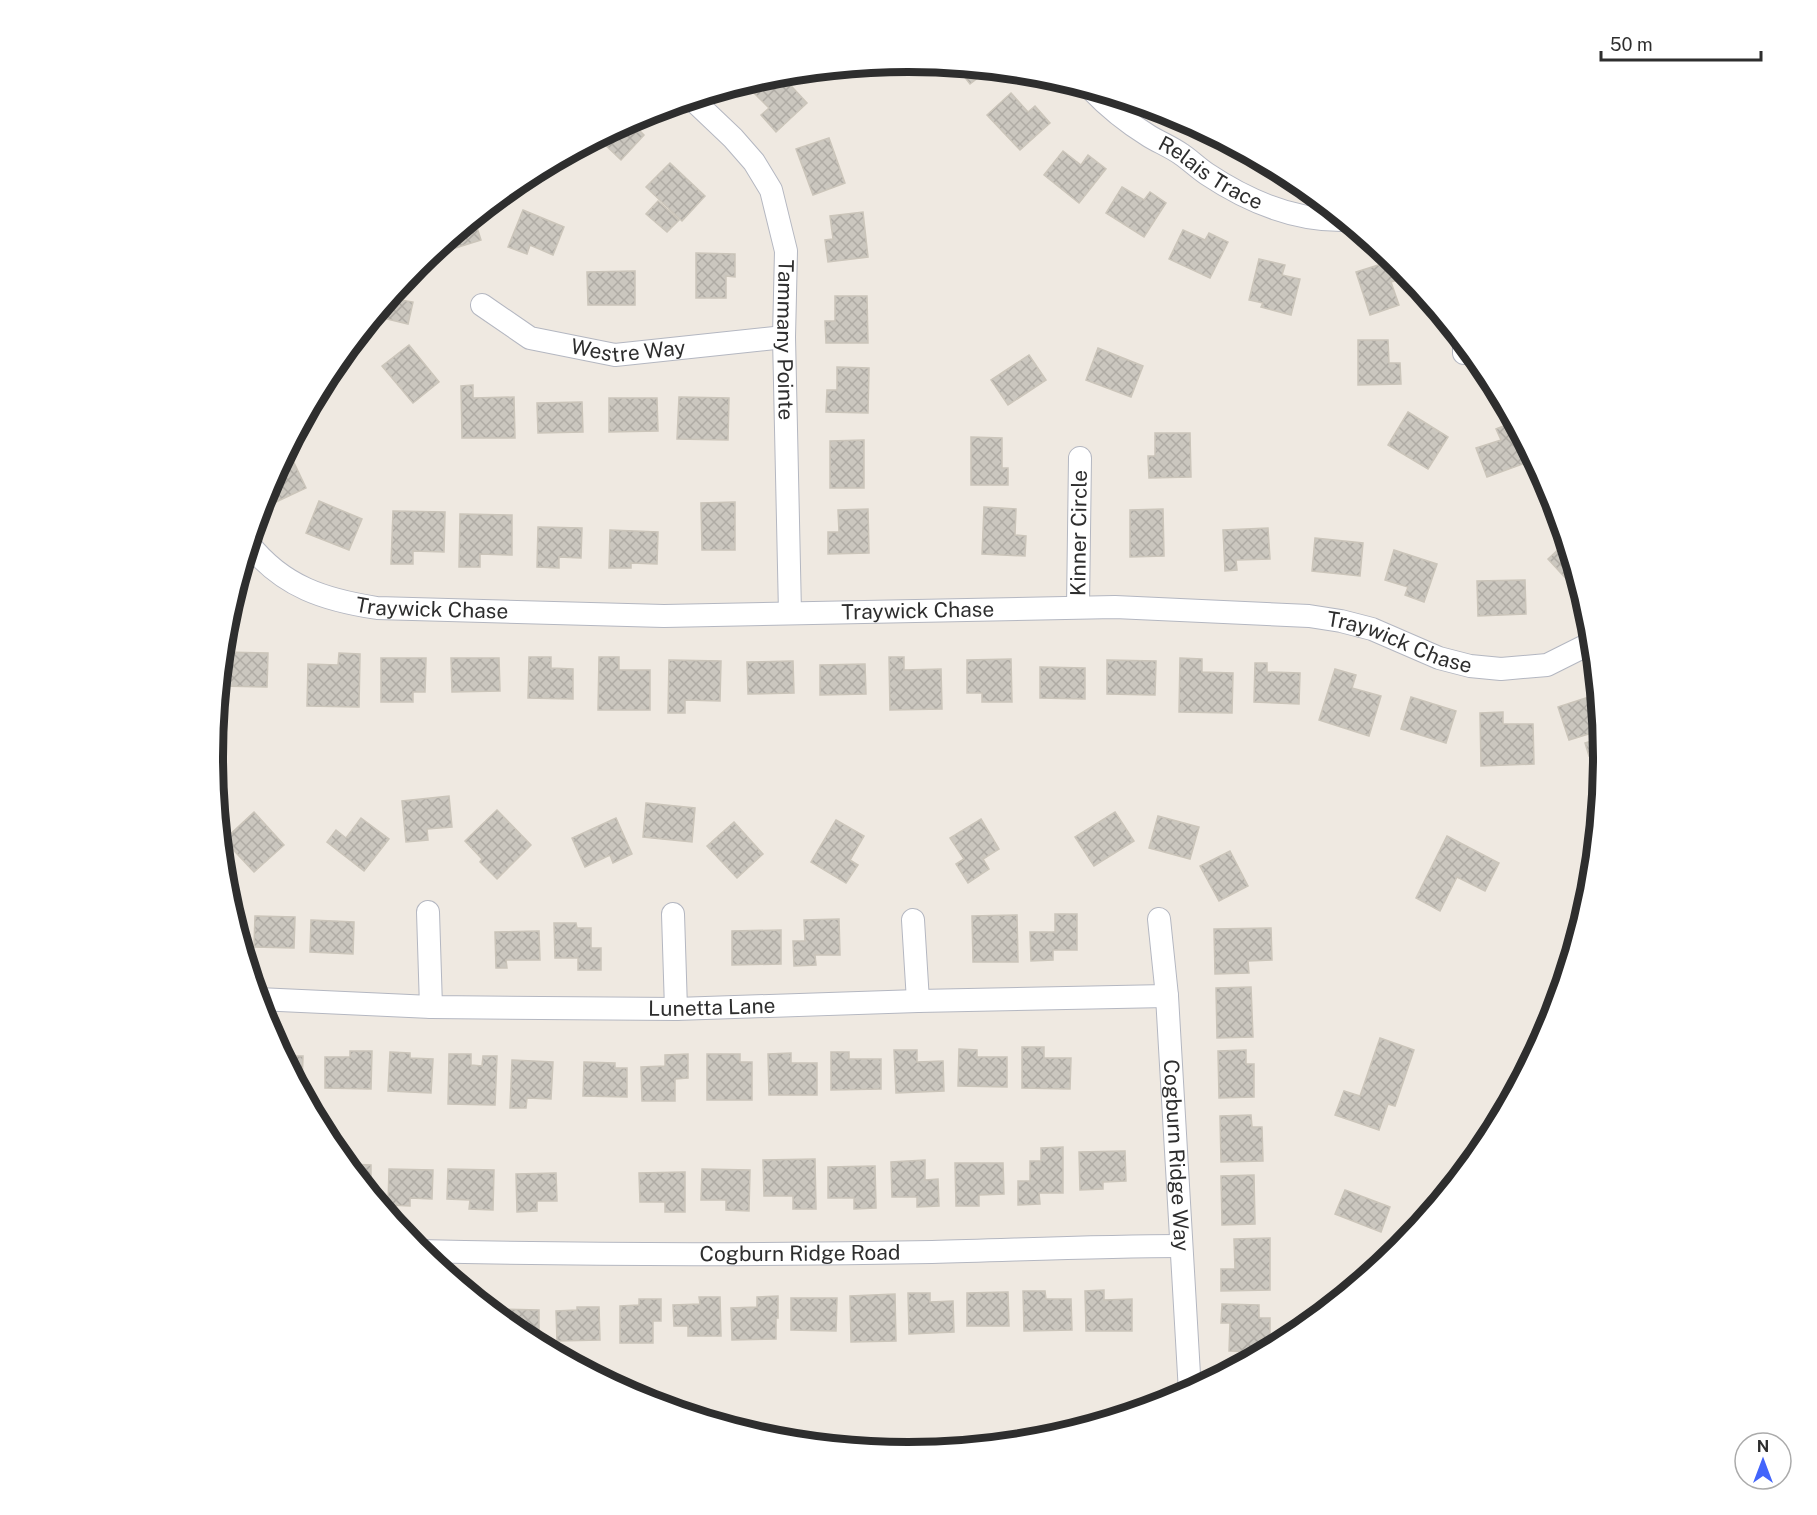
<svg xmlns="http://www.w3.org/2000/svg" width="1817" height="1515" font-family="'Public Sans',sans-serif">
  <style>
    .building { fill: url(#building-cross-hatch); stroke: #cbc5ba; stroke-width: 1.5 }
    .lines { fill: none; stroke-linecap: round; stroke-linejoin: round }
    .street-casing { stroke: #b4b7c1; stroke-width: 24 }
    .street { stroke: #fff; stroke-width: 22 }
    .labels { text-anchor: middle; stroke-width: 6; stroke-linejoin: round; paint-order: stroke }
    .street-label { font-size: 21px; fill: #2e2e2e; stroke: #fff }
    .rim { fill: none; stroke: #2e2e2e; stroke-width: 8 }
  </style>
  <defs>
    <pattern id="building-cross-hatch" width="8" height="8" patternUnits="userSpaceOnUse" patternTransform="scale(1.5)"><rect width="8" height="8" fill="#cbc7bf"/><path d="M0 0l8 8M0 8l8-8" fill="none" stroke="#afaba4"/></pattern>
  </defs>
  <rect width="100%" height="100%" fill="#efe9e1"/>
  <g class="building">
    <path d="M956,66l33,3 -19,15z"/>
    <path d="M780,74l27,29 -31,29 -15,-17 8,-7 -16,-16 18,-16z"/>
    <path d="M1011,93l17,19 7,-6 15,17 -30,27 -33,-35z"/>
    <path d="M630,121l14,14 -23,25 -23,-22z"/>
    <path d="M829,138l16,45 -32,12 -17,-46z"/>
    <path d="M1063,151l18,14 7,-10 18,14 -27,34 -35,-28z"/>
    <path d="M670,163l35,33 -23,25 -36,-34z"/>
    <path d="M1122,187l22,13 6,-8 16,11 -22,34 -38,-24z"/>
    <path d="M658,201l21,19 -12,12 -21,-18z"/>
    <path d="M523,210l41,17 -11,28 -23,-10 -3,9 -19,-7z"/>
    <path d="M863,212l5,45 -40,5 -3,-22 8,-1 -3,-23z"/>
    <path d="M474,218l7,22 -45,14 -1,-4z"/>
    <path d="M1183,230l22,10 4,-7 19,9 -18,36 -41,-19z"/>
    <path d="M696,253l39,1v23l-9,-1v22h-30z"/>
    <path d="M1259,259l26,6 -3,10 18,4 -9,36 -30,-8 2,-4 -14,-3z"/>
    <path d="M1391,261l7,19 -7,2 8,23 -29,10 -14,-43z"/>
    <path d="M635,271v34h-47l-1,-33z"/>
    <path d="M407,277l-6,23 12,2 -5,22 -33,-8z"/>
    <path d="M835,296h32l1,47h-42l-1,-22h10z"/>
    <path d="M1358,340h30l1,23h11l1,21 -43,1z"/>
    <path d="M409,345l30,37 -26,21 -31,-37z"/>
    <path d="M1098,348l45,18 -12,31 -45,-17z"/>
    <path d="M1029,355l17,25 -38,25 -17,-25z"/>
    <path d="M837,367l32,1 -1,45 -42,-1 1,-22h10z"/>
    <path d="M473,385v13l41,-1 1,41h-53l-1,-52z"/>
    <path d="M679,397l50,1 -1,42 -51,-1z"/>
    <path d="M609,398h48l1,33 -49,1z"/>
    <path d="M582,402l1,30 -45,1 -1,-30z"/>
    <path d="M1408,412l40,25 -20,32 -40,-24z"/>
    <path d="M1514,422l14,40 -41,15 -11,-29 25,-8 -5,-11z"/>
    <path d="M1155,433h35l1,44 -42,1 -1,-22h7z"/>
    <path d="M971,437l31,1v30h6v17h-37z"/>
    <path d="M864,440v48h-34v-47z"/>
    <path d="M288,450l18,38 -30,14 -8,-15z"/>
    <path d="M319,501l43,18 -13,31 -43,-17z"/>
    <path d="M735,502v48h-33l-1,-47z"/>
    <path d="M984,507l32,2 -1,26 11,1 -1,20 -43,-2z"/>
    <path d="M868,509l1,44 -41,1v-22h11l-1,-22z"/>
    <path d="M1163,509l1,47 -34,1v-47z"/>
    <path d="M393,511l52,1 -1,40 -31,-1v13h-22z"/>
    <path d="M460,514l52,1v40l-32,-1v13h-21z"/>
    <path d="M538,527l44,1 -1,30 -22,-1v11l-22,-1z"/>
    <path d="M1268,528l2,31 -34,1 1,10 -12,1 -2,-41z"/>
    <path d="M610,530l48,2 -1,32 -26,-1v5h-22z"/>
    <path d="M1564,533l13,43 -7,7 -22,-24 14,-13 -5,-6z"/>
    <path d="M1315,538l48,5 -3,33 -48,-5z"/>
    <path d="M1394,550l43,14 -13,38 -19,-7 3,-8 -23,-7z"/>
    <path d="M1525,580l1,34 -48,2 -1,-35z"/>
    <path d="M223,652l45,1 -1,34 -47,-1z"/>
    <path d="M339,653l21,1 -1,53 -52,-1 1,-42 30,1z"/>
    <path d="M529,657h22v11l22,1v30l-45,-1z"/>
    <path d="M599,657h20v13h31v40h-52z"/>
    <path d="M889,657h15v13l37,-1 1,40 -52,1z"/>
    <path d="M381,658h45l-1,34h-12v10h-32z"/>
    <path d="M451,658h48l1,33 -48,1z"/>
    <path d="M1180,658l22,1v13l31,1 -1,40 -53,-1z"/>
    <path d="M1011,659l1,43h-30v-9h-15v-33z"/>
    <path d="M669,660l52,1 -1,40 -35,-1v13h-17z"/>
    <path d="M1107,660l49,1 -1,34 -48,-1z"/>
    <path d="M793,661l1,32 -46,1 -1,-32z"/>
    <path d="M1255,663h12v9l33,1 -1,31 -45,-2z"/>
    <path d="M865,664l1,30 -46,1v-30z"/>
    <path d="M1040,667l45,1v31l-45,-1z"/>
    <path d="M1335,669l21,6 -4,13 29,8 -12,40 -50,-16z"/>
    <path d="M1598,694l6,57 -15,5 -4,-13 13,-4 -3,-7 -26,8 -11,-33z"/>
    <path d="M1411,697l45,14 -10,32 -45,-14z"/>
    <path d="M1503,712v12h30l1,40 -53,2 -1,-53z"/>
    <path d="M449,796l3,31 -25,2 1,11 -22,2 -4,-41z"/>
    <path d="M646,803l49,5 -3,34 -49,-5z"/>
    <path d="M497,810l34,35 -34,34 -17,-17 2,-3 -17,-18z"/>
    <path d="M254,812l30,33 -30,27 -30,-32z"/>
    <path d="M1115,812l19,29 -40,25 -19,-29z"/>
    <path d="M1158,816l41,11 -9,32 -41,-11z"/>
    <path d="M361,818l28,21 -25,32 -37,-29 9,-12 10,8z"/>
    <path d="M616,818l16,36 -19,9 -3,-8 -25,12 -13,-29z"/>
    <path d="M981,819l18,30 -16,10 6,10 -21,14 -12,-19 8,-5 -14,-21z"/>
    <path d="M836,820l28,16 -14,24 8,5 -12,18 -35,-21z"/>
    <path d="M734,822l29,32 -26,24 -30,-32z"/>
    <path d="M1447,836l52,27 -14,28 -28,-14 -17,34 -24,-13z"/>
    <path d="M1230,851l18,35 -29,15 -19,-35z"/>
    <path d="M1055,914h22v36h-24v10l-22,1 -1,-29h25z"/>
    <path d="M1017,915l1,47h-45l-1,-46z"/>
    <path d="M255,916l40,1 -1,31 -40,-1z"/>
    <path d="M839,919l1,36h-25l1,10 -22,1 -1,-25h12l-1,-21z"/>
    <path d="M311,920l43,2 -1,32 -43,-2z"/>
    <path d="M554,923h22l1,5h14v20h10v22h-23v-12h-23z"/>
    <path d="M1271,928l1,32 -24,1 1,12 -34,1 -1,-45z"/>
    <path d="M781,930v34l-49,1v-34z"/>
    <path d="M539,931l1,29h-34l1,8h-11l-1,-36z"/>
    <path d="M1251,987l2,50 -36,1 -1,-50z"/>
    <path d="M1380,1038l34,12 -19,56 -7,-2 -9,26 -44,-15 9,-24 16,5z"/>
    <path d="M1022,1047h22v11h27l-1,31 -48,-1z"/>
    <path d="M959,1049l18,1v7h30v30l-49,-1z"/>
    <path d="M894,1050h23v12l26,-1 1,30 -48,2z"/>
    <path d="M1246,1050v14h8v33l-35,1 -1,-47z"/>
    <path d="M350,1051h22l-1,38 -46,-1v-31h25z"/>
    <path d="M390,1052l20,1v5l23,1 -2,34 -43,-2z"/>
    <path d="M831,1052h18v7h32v30l-50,1z"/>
    <path d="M791,1053v10h26v32h-48l-1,-41z"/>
    <path d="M449,1054h22v11l11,1 1,-10h14l-2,49 -47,-1z"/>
    <path d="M688,1054v24l-13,1v22h-33l-1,-34 24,-1v-11z"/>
    <path d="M707,1054h33v8h12v38h-45z"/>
    <path d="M282,1056h21l-1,30h-3z"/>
    <path d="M512,1060l41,2 -2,37 -24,-1 -1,10h-16z"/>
    <path d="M584,1062l31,1v5h12v29l-44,-1z"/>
    <path d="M1251,1115l1,12h10l1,34 -42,1 -1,-46z"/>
    <path d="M1063,1147v46h-24l1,11 -22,1v-24h12v-20h11v-13z"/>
    <path d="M1125,1151l1,30 -23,1v7l-23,1 -1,-38z"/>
    <path d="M815,1159l1,50h-23v-13h-29l-1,-36z"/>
    <path d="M925,1160v20l13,-1 1,27 -22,1v-10h-25l-1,-35z"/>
    <path d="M955,1163h48l1,31 -25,1v11h-23z"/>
    <path d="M346,1164l25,1v29z"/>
    <path d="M875,1166l1,42 -22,1v-11h-26v-31z"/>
    <path d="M389,1169l44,1 -1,29 -22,-1v8l-22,-1z"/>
    <path d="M448,1169l46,1 -1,40 -24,-1 1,-9 -23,-1z"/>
    <path d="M702,1169l48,1 -1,41 -23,-1v-10h-25z"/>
    <path d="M685,1172v40h-20v-10h-25l-1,-29z"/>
    <path d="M556,1173l1,28h-20v10l-20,1 -1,-38z"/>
    <path d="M1254,1175l1,49 -33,1 -1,-49z"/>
    <path d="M1345,1190l45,17 -9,25 -46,-18z"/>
    <path d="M1270,1238v52l-49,1v-22h14l-1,-30z"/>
    <path d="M1104,1290v10l28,-1v32h-46l-1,-40z"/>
    <path d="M1023,1291h22l1,8h25l1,31 -48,1z"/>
    <path d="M1008,1292l1,34h-42v-33z"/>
    <path d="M908,1293h22v9l23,-1 1,31 -45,2z"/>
    <path d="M895,1294l1,47 -45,1 -1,-46z"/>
    <path d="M778,1296v22h-2v21l-44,1 -1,-32 26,-1v-10z"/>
    <path d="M699,1297h21l1,39h-33v-10h-14l-1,-21 27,-1z"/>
    <path d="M791,1298h46l-1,33 -45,-1z"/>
    <path d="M639,1299h22v22h-8v22h-33v-37l19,-1z"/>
    <path d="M1222,1304l37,1v13h11v20h-9l-1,14 -31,-1 1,-28h-9z"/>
    <path d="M577,1307h22l1,33 -43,1 -1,-30 21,-1z"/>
    <path d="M499,1309l40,1v31h-8l-9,-5 -23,-18z"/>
  </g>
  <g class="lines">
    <g class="street-casing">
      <g id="street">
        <path id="s1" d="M1091,89c17,18 37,34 58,47 10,6 22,11 32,18 9,6 17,14 26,20 42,28 88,47 138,46"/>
        <path id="s2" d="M692,99l41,39 21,24 17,28 15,61 -2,86 6,276"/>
        <path id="s3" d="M482,305l48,33 85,17 169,-18"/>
        <path d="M1464,353v-10"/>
        <path id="s4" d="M249,544c34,43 76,56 128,64l287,8 451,-9 194,9 32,5 31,8 67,29 31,8 31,3 46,-4 46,-23"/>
        <path id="s5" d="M1078,607l2,-149"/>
        <path d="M428,912l3,95"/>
        <path d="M673,914l3,95"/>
        <path id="s6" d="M1159,919l8,77 23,396"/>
        <path d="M913,920l5,81"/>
        <path id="s7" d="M258,999l173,8 245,2 242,-8 249,-5"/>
        <path id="s8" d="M419,1251c170,4 342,4 513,1 83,-2 166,-6 249,-6"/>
      </g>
    </g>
    <use href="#street" class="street"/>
  </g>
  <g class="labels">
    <g class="street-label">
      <text dy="7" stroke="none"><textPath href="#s1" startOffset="147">Relais Trace</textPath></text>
      <text dy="7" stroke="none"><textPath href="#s2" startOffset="273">Tammany Pointe</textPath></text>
      <text dy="7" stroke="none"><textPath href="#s3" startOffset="158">Westre Way</textPath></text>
      <text dy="7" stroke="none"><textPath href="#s5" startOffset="74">Kinner Circle</textPath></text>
      <text dy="7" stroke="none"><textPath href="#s4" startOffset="202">Traywick Chase</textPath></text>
      <text dy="7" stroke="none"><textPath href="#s4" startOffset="688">Traywick Chase</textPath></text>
      <text dy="7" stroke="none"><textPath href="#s4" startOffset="1174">Traywick Chase</textPath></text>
      <text dy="7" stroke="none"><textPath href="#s7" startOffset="454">Lunetta Lane</textPath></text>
      <text dy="7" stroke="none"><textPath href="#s6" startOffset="237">Cogburn Ridge Way</textPath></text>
      <text dy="7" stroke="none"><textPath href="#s8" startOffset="381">Cogburn Ridge Road</textPath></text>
    </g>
  </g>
  <path d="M0 0H1817V1515H0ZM223 757a685 685 0 1 1 1370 0a685 685 0 1 1-1370 0Z" fill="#fff" fill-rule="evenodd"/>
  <path class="rim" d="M223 757a685 685 0 1 1 1370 0a685 685 0 1 1-1370 0Z"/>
  <g transform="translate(1763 1461)"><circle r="28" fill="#ffffff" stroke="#ababab" stroke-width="1.5"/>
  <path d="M0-4.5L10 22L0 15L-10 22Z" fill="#4264fb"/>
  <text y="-9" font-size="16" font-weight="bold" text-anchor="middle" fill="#2e2e2e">N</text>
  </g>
  <path d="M1601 51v9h160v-9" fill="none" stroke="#2e2e2e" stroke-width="3"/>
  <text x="1610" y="51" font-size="18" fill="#2e2e2e" stroke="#ffffff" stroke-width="4.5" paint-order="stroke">50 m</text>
</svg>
